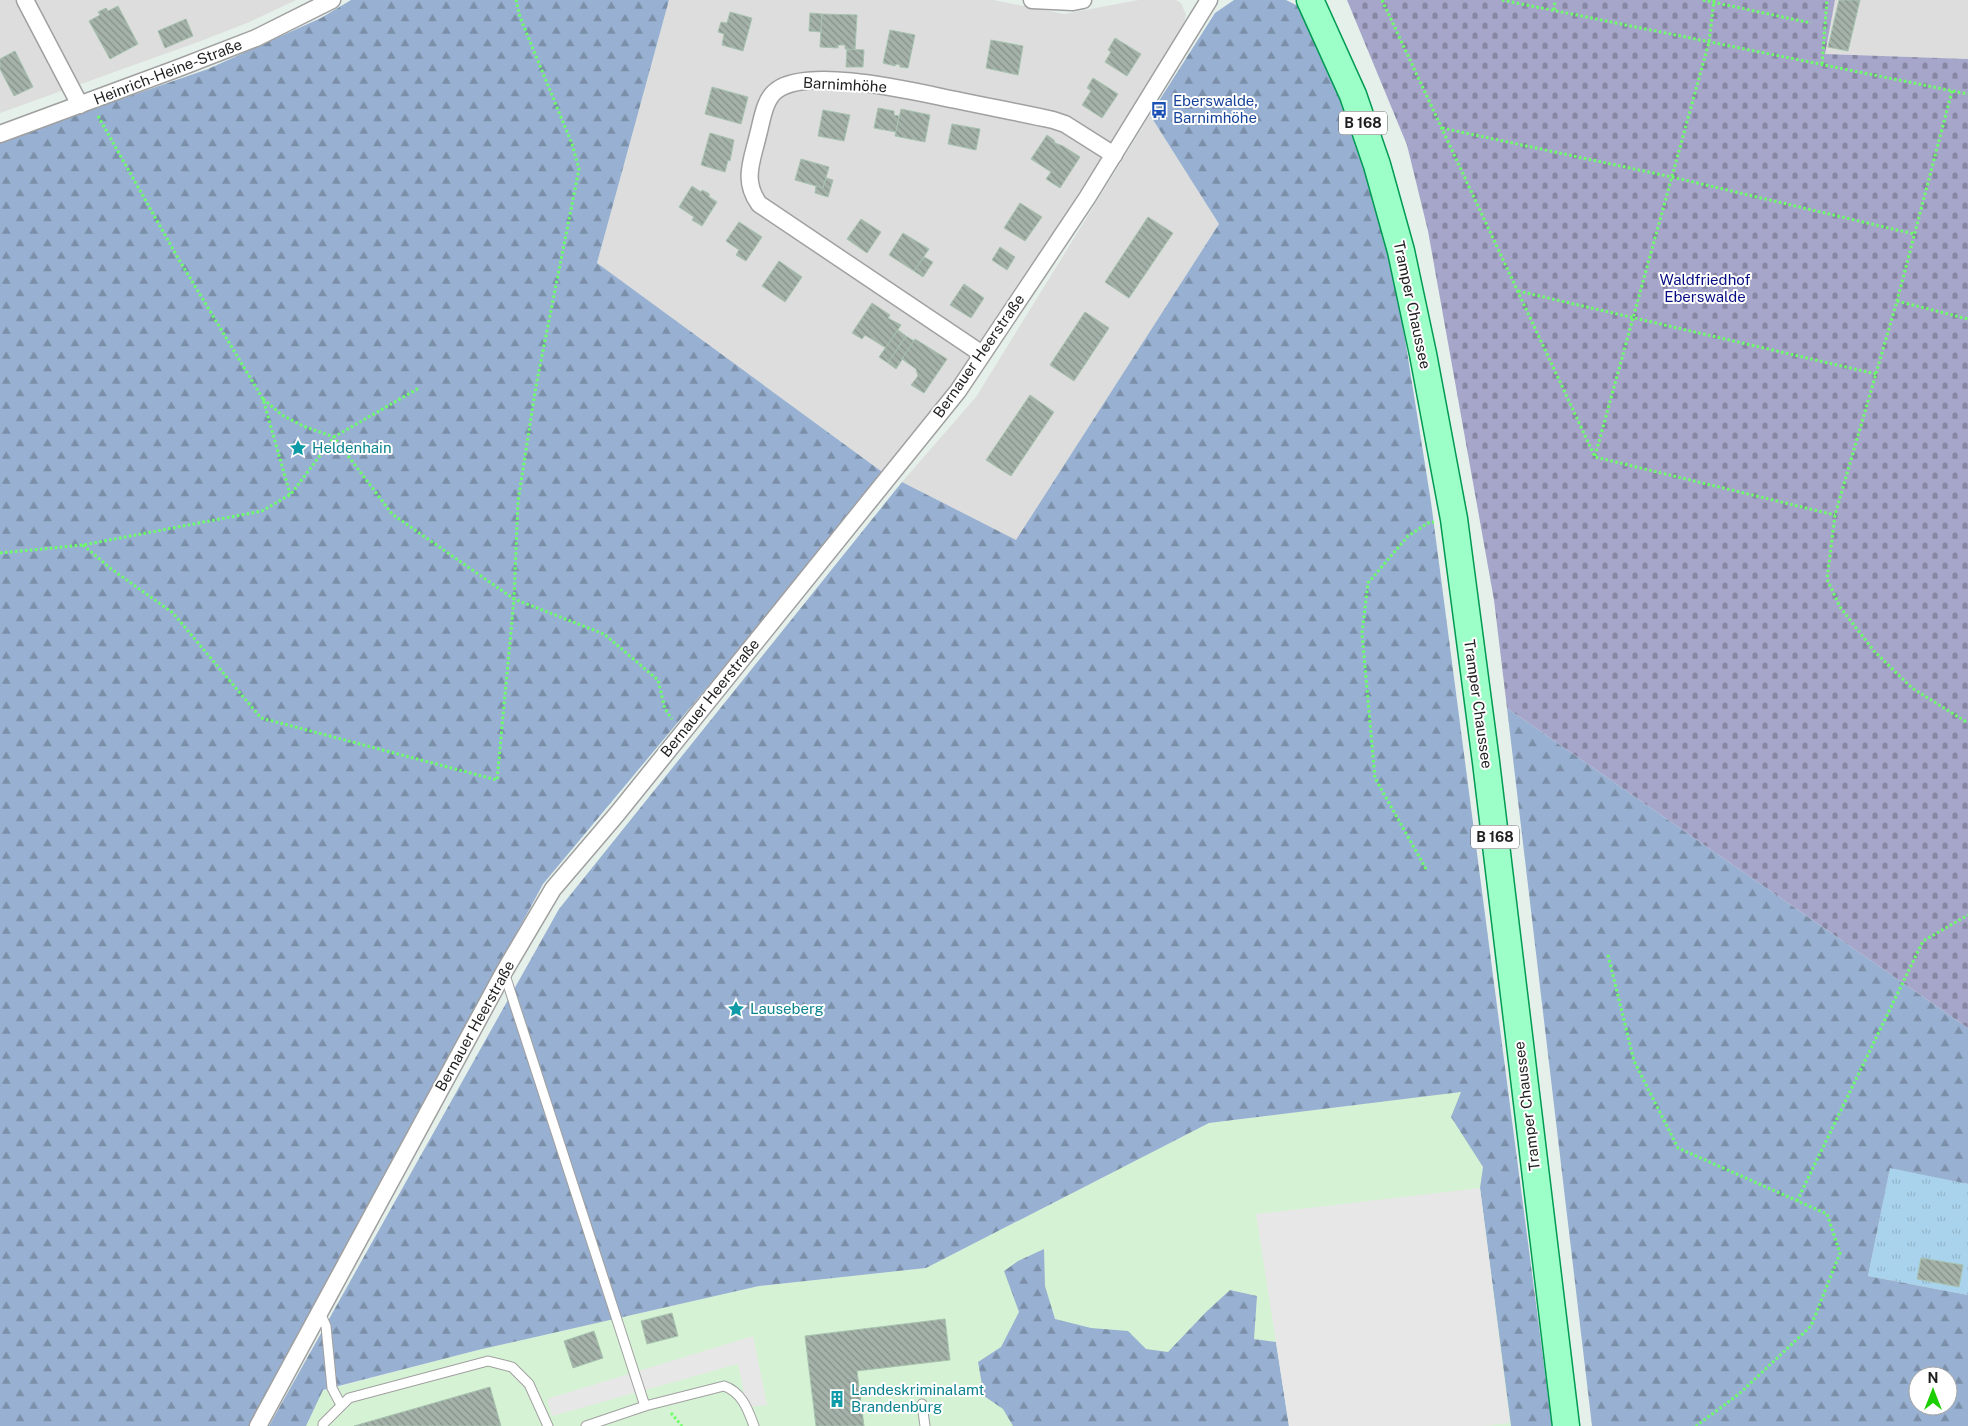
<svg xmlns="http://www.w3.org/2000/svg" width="1968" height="1426" font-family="'Public Sans',sans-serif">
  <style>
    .residential { fill: #dcdddc }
    .commercial { fill: #d6f2d4 }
    .grass { fill: url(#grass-tufts) }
    .forest { fill: url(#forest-firs); fill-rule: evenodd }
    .cemetery { fill: url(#cemetery-stones) }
    .parking { fill: #e7e7e7 }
    .building { fill: url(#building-back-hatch); stroke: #a7c3af }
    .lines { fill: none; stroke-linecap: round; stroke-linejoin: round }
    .service-casing { stroke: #a0a0a0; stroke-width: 11 }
    .minor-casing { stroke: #a0a0a0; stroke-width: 19 }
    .primary-casing { stroke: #009a53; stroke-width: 29 }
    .path { stroke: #6cff67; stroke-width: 3; stroke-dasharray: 2.5 2.5; stroke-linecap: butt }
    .service { stroke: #fff; stroke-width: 9 }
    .minor { stroke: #fff; stroke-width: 16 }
    .primary { stroke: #9bffc7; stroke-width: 26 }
    .labels { text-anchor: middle; stroke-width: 4; stroke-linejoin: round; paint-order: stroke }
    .shield { fill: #fff; stroke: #626262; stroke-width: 1 }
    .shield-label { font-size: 14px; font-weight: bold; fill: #1f1f1f }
    .street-label { font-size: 15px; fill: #1f1f1f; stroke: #fff }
    .transit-label { font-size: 15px; fill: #164399; stroke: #fff; text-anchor: start }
    .park-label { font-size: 15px; fill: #070d83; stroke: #fff }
    .culture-label { font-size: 15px; fill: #0d838f; stroke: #fff; text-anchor: start }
  </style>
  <defs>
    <pattern id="grass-tufts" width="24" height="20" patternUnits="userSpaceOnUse" patternTransform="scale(1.25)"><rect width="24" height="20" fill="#a9d3ec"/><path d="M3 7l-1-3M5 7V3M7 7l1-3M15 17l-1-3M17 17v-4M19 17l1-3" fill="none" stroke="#91b5ca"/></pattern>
    <pattern id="forest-firs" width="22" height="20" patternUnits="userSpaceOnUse" patternTransform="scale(1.25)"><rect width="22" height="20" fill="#98b0d1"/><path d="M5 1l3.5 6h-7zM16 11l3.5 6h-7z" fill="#7b8fa9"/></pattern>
    <pattern id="cemetery-stones" width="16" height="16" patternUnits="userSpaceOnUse" patternTransform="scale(1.25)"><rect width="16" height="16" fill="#a6a5ca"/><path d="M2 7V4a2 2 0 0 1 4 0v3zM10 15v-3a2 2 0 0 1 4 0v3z" fill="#8786a3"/></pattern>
    <pattern id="building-back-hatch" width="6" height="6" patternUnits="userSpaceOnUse" patternTransform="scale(1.25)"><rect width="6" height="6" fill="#a4b2a9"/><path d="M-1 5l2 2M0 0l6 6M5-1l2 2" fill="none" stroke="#859089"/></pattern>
  </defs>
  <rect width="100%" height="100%" fill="#e5f0eb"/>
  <g class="residential">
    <path d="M0,0h296l-49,23 -49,19 -198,71z"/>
    <path d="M669,0h324l71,14 75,-14h37l5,3 5,12 -3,12 -226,360 -72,87 -288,-211z"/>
    <path d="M1835,0h133v59l-144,-5z"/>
    <path d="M1150,115l69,109 -203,317 -114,-59 74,-85z"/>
  </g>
  <path class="commercial" d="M1507,1086l41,340h-1258l17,-31 171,-45 281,-64 167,-18 283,-145z"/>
  <path class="grass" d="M1890,1167l78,17v111l-100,-19z"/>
  <g class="forest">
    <path d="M351,0h318l-72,263 288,211 -342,410 -292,542h-251v-1285l208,-72 113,-51z"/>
    <path d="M1234,0h52l16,8 29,51 59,186 41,257 121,924h-41l-31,-238 3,-21 -32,-50 10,-25 -252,31 -283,145 -167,18 -281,64 -155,40 -17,36h-37l290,-517 343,-427 114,58 203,-316 -69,-109 65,-102z"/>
    <path d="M1507,708l461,320v156l-78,-16 -22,108 100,19v131h-376zM1918,1376h30v30h-30z"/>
    <path d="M1044,1249l1,37 10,33 36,9 37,3 18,18 22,3 38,-40 24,-22 27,6 -3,43 22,3 13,84h-276l-10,-17 -19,-13 -6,-34 23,-15 18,-35 -15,-41 14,-10z"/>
  </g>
  <path class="cemetery" d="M1347,0h488l-10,54 143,5v969l-461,-320 -13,-108 -66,-369 -21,-86z"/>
  <g class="parking">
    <path d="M1480,1188l30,235 -25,3h-196l-33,-212z"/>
    <path d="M753,1336l14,69 -20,2 -9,-43 -186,52 -5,-17z"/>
  </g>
  <g class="building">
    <path d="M1839,0h21l-12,51 -20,-4z"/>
    <path d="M118,6l20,38 -28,15 -21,-38 11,-6 -2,-3 8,-4 2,3z"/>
    <path d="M730,12l22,6 -9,33 -21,-6 2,-11 -6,-2 3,-10 6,1z"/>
    <path d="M810,13l12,1 -1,18 -12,-1z"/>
    <path d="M822,14l35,1 -2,35 -10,-1v-4h-7v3l-18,-1z"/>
    <path d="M186,19l7,17 -28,12 -7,-17z"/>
    <path d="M890,30l25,5 -7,33 -8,-1v-2l-4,-1 -1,2 -12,-3z"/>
    <path d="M1115,38l26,16 -14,22 -22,-14 6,-10 -3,-2z"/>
    <path d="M991,40l32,6 -5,29 -32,-7z"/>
    <path d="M847,49l17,1 -1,17h-17z"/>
    <path d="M15,51l18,36 -19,9 -14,-27v-10z"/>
    <path d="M1093,78l25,16 -16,24 -20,-13 9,-14 -4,-3z"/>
    <path d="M712,87l36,10 -7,27 -36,-10z"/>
    <path d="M878,108l16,3v4l5,1 -3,16 -22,-4z"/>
    <path d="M901,109l29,6 -5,27 -30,-6z"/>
    <path d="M823,110l27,5 -6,26 -26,-5z"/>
    <path d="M952,124l28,5 -4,21 -28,-6z"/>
    <path d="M710,133l24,7 -4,21 -2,-1 -3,12 -24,-7z"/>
    <path d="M1047,135l7,5 1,3 8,3 17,11 -20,31 -14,-9 5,-7 -20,-13z"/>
    <path d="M801,159l28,8 -6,21 -28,-8z"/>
    <path d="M826,178l7,2 -5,17 -13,-4 1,-7 7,2z"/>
    <path d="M692,186l9,6 1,-2 6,3 2,2 -2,1 9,6 -15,24 -10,-6 2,-3 -15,-10z"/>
    <path d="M1020,203l22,14 -17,24 -21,-13z"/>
    <path d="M1148,217l25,16 -44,65 -24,-16z"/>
    <path d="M861,219l20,13 -14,21 -20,-14z"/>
    <path d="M739,222l23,15 -16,24 -10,-6 3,-5 -13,-9z"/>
    <path d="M903,233l26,16 -15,22 -25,-16z"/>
    <path d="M1000,247l15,10 -8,13 -15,-10z"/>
    <path d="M924,257l9,5 -10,15 -9,-6z"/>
    <path d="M779,261l23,16 -17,25 -23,-16z"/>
    <path d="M964,284l20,14 -13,20 -21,-13z"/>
    <path d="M872,303l18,12 -2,3 13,7 -15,23 -21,-13 -3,4 -10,-6z"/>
    <path d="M1085,312l24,16 -35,53 -24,-16z"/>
    <path d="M898,330l8,6 -18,27 -9,-6z"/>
    <path d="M906,336l8,5 -18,28 -8,-6z"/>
    <path d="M915,339l32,20 -23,34 -13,-8 7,-9 -2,-7 -14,-10z"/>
    <path d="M1030,395l24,17 -43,64 -25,-16z"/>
    <path d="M1921,1258l42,7 -4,22 -42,-8z"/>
    <path d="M672,1313l6,23 -31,8 -6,-23z"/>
    <path d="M945,1319l5,41 -93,11 7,55h-48l-11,-90z"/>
    <path d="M594,1331l9,27 -30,10 -9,-27z"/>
    <path d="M490,1387l11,39h-147z"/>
  </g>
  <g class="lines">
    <g class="service-casing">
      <g id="service">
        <path d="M504,972l141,434"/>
        <path d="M320,1313l6,13 6,62 9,17"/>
        <path d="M922,1404l3,22"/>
        <path d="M323,1426v-2l26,-26 139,-37 24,6 17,17 19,42"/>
        <path d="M586,1426l59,-20 79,-20c18,6 24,24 30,40"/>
      </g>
    </g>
    <g class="minor-casing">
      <g id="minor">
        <path d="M25,0l55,105"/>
        <path d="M1032,0l41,2 10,-2"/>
        <path d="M0,134l176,-65 80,-31 76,-38"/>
        <path d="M982,354l-223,-150c-17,-24 -7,-43 -1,-69 4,-14 6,-36 19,-45 34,-24 138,2 179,10 33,7 65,13 97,20l12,4 49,31"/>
        <path d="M258,1426l246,-454 49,-83 64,-75 341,-423 129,-193 122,-198"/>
      </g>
    </g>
    <g class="primary-casing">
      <path id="primary" d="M1310,0l43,95 24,70 24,86 22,103 31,165 32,243 80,664"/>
    </g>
    <g class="path">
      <path d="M1382,0l213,457 240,58"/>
      <path d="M1502,0l466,94"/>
      <path d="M1703,0l108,23"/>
      <path d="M1554,10l1,-10"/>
      <path d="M1822,64l5,-64"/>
      <path d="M1952,91l-55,210 -62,214 -8,64 13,28 34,44 38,37 56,35"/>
      <path d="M98,116l80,142 85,141 27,95"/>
      <path d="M1442,128l230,49 242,57"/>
      <path d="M1518,291l358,83"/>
      <path d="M1897,301l71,18"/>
      <path d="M263,399l19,16 21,11 31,11 58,77 122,85 90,35 54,46 7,29 7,10"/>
      <path d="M1595,456l114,-414 5,-42"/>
      <path d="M83,545l27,23 63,45 88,105 236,62 17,-181 4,-98 18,-115 43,-217 -7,-25 -52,-127 -4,-17"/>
      <path d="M0,553l83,-8 179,-34 29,-17 43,-57 85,-49"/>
      <path d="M1426,869l-51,-91 -13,-145 6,-50 40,-47 20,-13 6,-1"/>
      <path d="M1608,955l26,106 44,87 149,66 13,39 -29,73 -72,68 -43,32"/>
      <path d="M1797,1201l126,-260 45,-26"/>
      <path d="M671,1413l11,13"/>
    </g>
    <use href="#service" class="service"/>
    <use href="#minor" class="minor"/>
    <use href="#primary" class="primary"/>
  </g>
  <defs>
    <g id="bus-bare" transform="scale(1.35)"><path d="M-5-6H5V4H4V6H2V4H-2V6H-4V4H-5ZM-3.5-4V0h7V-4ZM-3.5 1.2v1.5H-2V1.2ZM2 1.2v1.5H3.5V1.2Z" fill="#1a4fb4" stroke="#fff" stroke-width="2.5" paint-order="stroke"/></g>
    <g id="sight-bare" transform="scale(1.35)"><path d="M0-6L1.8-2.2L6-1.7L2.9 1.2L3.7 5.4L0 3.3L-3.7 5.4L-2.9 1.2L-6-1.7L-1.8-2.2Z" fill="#0f9aa8" stroke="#fff" stroke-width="2.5" paint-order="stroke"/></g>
    <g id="building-bare" transform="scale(1.35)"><path d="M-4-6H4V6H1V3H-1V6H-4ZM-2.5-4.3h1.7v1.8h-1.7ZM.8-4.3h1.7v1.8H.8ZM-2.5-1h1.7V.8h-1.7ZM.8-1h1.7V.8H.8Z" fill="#0f9aa8" stroke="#fff" stroke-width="2.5" paint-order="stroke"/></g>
  </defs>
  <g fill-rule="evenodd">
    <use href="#bus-bare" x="1159" y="110"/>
    <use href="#sight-bare" x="298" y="448"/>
    <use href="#sight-bare" x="736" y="1009"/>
    <use href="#building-bare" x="837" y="1399"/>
  </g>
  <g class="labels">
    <g class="shield">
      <rect x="1339" y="111.5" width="48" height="23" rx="4"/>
      <rect x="1471" y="825.5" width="48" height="23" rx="4"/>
    </g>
    <g class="shield-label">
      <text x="1363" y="128">B 168</text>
      <text x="1495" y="842">B 168</text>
    </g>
    <g class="street-label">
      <text transform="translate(168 72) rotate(-21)" y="5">Heinrich-Heine-Straße</text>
      <text transform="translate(845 85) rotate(3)" y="5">Barnimhöhe</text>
      <text transform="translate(1412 305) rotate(78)" y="5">Tramper Chaussee</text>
      <text transform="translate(979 356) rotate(-55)" y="5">Bernauer Heerstraße</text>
      <text transform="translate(710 698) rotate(-51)" y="5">Bernauer Heerstraße</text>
      <text transform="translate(1478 704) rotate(82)" y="5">Tramper Chaussee</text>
      <text transform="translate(475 1026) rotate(-61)" y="5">Bernauer Heerstraße</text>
      <text transform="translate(1527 1106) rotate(-97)" y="5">Tramper Chaussee</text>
    </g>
    <g class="transit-label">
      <text x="1173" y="106">Eberswalde,<tspan x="1173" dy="17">Barnimhöhe</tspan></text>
    </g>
    <g class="park-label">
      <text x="1705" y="285">Waldfriedhof<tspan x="1705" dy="17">Eberswalde</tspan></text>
    </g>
    <g class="culture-label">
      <text x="312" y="453">Heldenhain</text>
      <text x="750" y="1014">Lauseberg</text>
      <text x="851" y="1395">Landeskriminalamt<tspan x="851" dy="17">Brandenburg</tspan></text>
    </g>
  </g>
  <g transform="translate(1933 1391)"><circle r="24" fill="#ffffff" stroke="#a5a5a5"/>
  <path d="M0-4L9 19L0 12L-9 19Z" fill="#1bce00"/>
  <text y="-8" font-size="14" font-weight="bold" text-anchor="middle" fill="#1f1f1f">N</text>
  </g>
</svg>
